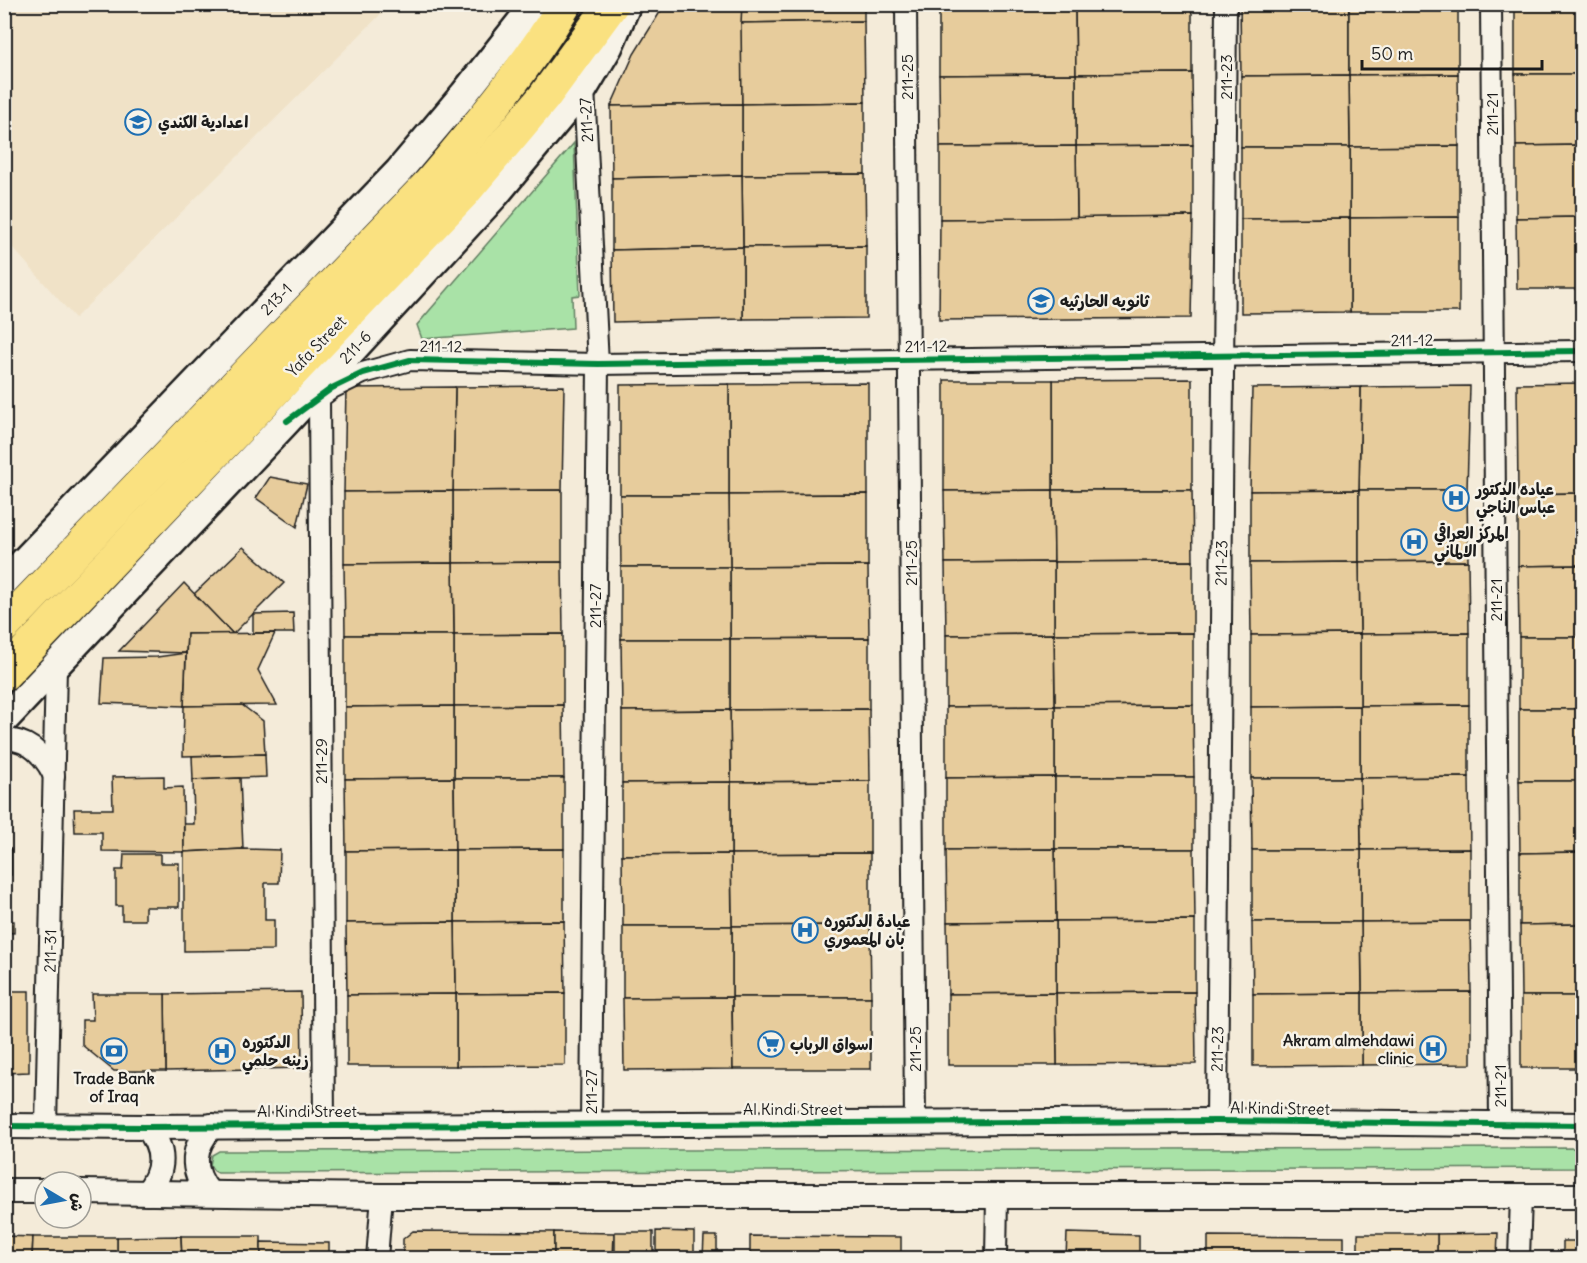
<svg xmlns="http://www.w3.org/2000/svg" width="1587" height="1263" font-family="Delius,'Playpen Sans Arabic',sans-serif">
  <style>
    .built { fill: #f0e2c7 }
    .green { fill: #a9e2a7; stroke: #627f62; stroke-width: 1.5 }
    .building { fill: #e7cc9c; stroke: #1c1c1c; stroke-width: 1.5 }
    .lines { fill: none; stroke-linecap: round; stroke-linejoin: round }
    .minor-casing { stroke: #1c1c1c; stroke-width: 24 }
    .tertiary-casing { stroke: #1c1c1c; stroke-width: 28 }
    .secondary-casing { stroke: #1c1c1c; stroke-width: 32 }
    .motorway-casing { stroke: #1c1c1c; stroke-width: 38 }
    .minor { stroke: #f7f3e8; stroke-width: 20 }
    .tertiary { stroke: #f7f3e8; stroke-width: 24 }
    .secondary { stroke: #f7f3e8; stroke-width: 27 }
    .motorway { stroke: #fae180; stroke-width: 33 }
    .cycleway-casing { stroke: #f7f3e8; stroke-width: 10 }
    .cycleway { stroke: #00873e; stroke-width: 6 }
    .labels { text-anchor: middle; stroke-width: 5; stroke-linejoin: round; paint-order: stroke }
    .street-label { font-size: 16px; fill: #1c1c1c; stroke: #f7f3e8 }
    .poi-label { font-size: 16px; font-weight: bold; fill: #1c1c1c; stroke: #f7f3e8; text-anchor: start }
  </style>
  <rect width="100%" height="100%" fill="#f4ebd9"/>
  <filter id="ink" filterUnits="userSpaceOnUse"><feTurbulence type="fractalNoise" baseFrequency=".0167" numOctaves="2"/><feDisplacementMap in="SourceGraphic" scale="12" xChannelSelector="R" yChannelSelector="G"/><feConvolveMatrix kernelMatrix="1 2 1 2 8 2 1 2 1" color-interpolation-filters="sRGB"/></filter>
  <g filter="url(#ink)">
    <path class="built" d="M4,5l1,-1 385,1 -315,313 -70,-79z"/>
    <g class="green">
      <path d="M574,143l6,152 -8,1 1,32 -151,11 -5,-14z"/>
      <path d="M1582,1148v20l-1364,5 -4,-2 -4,-6 2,-10 7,-4z"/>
    </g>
    <g class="building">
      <path d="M665,4h77v100l-131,2 23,-52z"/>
      <path d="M742,4h122v17l-123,2z"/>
      <path d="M939,4h136l1,70 -137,1z"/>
      <path d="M1075,4h117v69l-116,1z"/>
      <path d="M1240,4h109v71l-108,1z"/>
      <path d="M1349,4h109v70l-109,1z"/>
      <rect x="1515" y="4" width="67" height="70"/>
      <path d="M864,21l1,81 -123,2 -1,-81z"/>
      <path d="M1192,73l1,72 -117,1v-72z"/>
      <path d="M1076,74v72l-136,1 -1,-72z"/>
      <path d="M1458,74l1,72 -109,1 -1,-72z"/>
      <path d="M1515,74h67v71l-66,1z"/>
      <path d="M1349,75l1,72h-109v-71z"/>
      <path d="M865,102v72l-123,1v-71z"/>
      <path d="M742,104v71l-130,3 -1,-72z"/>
      <path d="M1193,145v71l-116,2 -1,-72z"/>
      <path d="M1582,145v72l-66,1v-72z"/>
      <path d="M1076,146l1,72 -137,1v-72z"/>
      <path d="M1459,146v71l-109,1v-71z"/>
      <path d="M1241,147h109v71l-109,1z"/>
      <path d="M865,174l1,72 -123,1 -1,-72z"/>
      <path d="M742,175l1,72 -131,3v-72z"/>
      <path d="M1193,216l-2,102 -252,2 1,-101z"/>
      <path d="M1459,217v95h-109v-94z"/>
      <path d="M1582,217v72h-65l-1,-71z"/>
      <path d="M1350,218v94l-109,1v-94z"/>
      <path d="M866,246v72l-123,1v-72z"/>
      <path d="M743,247v72l-130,3 -1,-72z"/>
      <path d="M1192,379v111h-139v-110z"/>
      <path d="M944,380h109v110l-109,1z"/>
      <path d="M868,383v111l-139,1v-111z"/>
      <path d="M1582,383v110l-64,1 -1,-110z"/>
      <path d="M729,384v111h-109v-110z"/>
      <path d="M564,386l-2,104 -109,1 2,-104z"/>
      <path d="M1470,386l-3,104h-108l2,-103z"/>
      <path d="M455,387l-2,104 -109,1 2,-104z"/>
      <path d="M1361,387l-2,103 -109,1 2,-103z"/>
      <path d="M270,477l37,7 -10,43 -41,-29z"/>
      <path d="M562,490v72l-109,1v-72z"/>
      <path d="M1053,490l1,72 -109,1 -1,-72z"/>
      <path d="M1053,490h139l1,71 -139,1z"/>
      <path d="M1359,490v72l-109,1v-72z"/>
      <path d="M1359,490h108l1,71 -109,1z"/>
      <path d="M453,491v72l-109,1v-72z"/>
      <path d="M1582,493v72l-64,1v-72z"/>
      <path d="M868,494v72l-138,1 -1,-72z"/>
      <path d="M620,495h109l1,72h-109z"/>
      <path d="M243,547l41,36 -51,51 -39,-40z"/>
      <path d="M1193,561v72l-139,1v-72z"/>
      <path d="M1468,561l1,72 -109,1 -1,-72z"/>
      <path d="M562,562l1,72 -109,1 -1,-72z"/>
      <path d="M1054,562v72l-108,1 -1,-72z"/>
      <path d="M1359,562l1,72 -109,1 -1,-72z"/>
      <path d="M453,563l1,72h-109l-1,-71z"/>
      <path d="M1582,565v72h-63l-1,-71z"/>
      <path d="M868,566l1,72 -139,1v-72z"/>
      <rect x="621" y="567" width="109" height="72"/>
      <path d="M184,583l49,51h-46l-1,19 -67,-2z"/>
      <path d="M293,613l1,20h-41v-19z"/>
      <path d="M275,633l-17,37 19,35 -93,1 3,-72z"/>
      <path d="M1193,633v72l-138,1 -1,-72z"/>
      <path d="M1469,633v72l-109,1v-72z"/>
      <path d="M563,634v71l-109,1v-71z"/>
      <path d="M1054,634l1,72 -109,1v-72z"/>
      <path d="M1360,634v72l-109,1v-72z"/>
      <path d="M345,635h109v71l-109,1z"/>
      <rect x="1519" y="637" width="63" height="72"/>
      <path d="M869,638v71l-139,1v-71z"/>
      <path d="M621,639h109v71l-108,1z"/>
      <path d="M186,653l-2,53 -83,-3 3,-45 53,-1z"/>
      <path d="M242,705l21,16 2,33 -82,2 1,-50z"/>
      <path d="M563,705l1,73h-110v-72z"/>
      <path d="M1193,705l1,72h-139v-71z"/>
      <path d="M1469,705v72l-109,1v-72z"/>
      <path d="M454,706v72l-109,1v-72z"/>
      <path d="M1055,706v71l-109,1v-71z"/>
      <path d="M1360,706v72h-109v-71z"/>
      <path d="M869,709l1,72 -139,1 -1,-72z"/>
      <rect x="1519" y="709" width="63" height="72"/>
      <path d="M730,710l1,72 -109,1v-72z"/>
      <path d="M265,754l1,23 -73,3 -1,-24z"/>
      <path d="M164,776v12l19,-1 1,65 -82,-1v-19h-27l-1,-23h39l-1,-32z"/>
      <path d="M1055,777v72l-109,1v-72z"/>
      <rect x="1055" y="777" width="139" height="72"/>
      <path d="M1469,777l1,72 -109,1 -1,-72z"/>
      <path d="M240,778l3,71 -59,3v-28h10l-1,-44z"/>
      <path d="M454,778l1,72 -109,1 -1,-72z"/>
      <path d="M454,778h110v71l-109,1z"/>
      <path d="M1251,778h109l1,72h-109z"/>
      <path d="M870,781v72l-139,1v-72z"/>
      <path d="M1519,781h63v71l-62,1z"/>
      <path d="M731,782v72l-109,1v-72z"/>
      <path d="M4,848h7v27h-6v28h-1z"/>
      <path d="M243,849l37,1 -1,33h-14v37h9v30l-90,1v-99z"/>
      <path d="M564,849v72l-109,1v-72z"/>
      <path d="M1055,849h139l1,71 -139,1z"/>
      <path d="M1055,849l1,72 -109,1 -1,-72z"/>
      <path d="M1470,849v72l-109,1v-72z"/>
      <path d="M455,850v72l-109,1v-72z"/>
      <rect x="1252" y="850" width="109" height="72"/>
      <path d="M1582,852v72l-62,1v-72z"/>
      <path d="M870,853v72l-138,1 -1,-72z"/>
      <path d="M124,854h36v9h19v44h-34v13h-23v-14h-6v-36h7z"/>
      <path d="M731,854l1,72h-109l-1,-71z"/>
      <path d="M1195,920v72l-139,1v-72z"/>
      <path d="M4,921h10v12l-10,-1z"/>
      <path d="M564,921l1,72 -109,1 -1,-72z"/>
      <path d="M1056,921v72l-108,1 -1,-72z"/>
      <path d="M1470,921l1,71 -109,1 -1,-71z"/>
      <path d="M455,922l1,72 -109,1 -1,-72z"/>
      <path d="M1252,922h109l1,71 -109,1z"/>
      <path d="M1582,924v72h-61l-1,-71z"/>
      <path d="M870,925l1,72h-139v-71z"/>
      <path d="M623,926h109v71l-109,1z"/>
      <path d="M4,991h25v81l-25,1z"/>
      <path d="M301,992l1,76 -136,3 -1,-77z"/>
      <path d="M1195,992l1,72 -139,1 -1,-72z"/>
      <path d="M1471,992v72l-109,1v-72z"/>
      <path d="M565,993v72l-109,1v-72z"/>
      <path d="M1056,993l1,72h-109v-71z"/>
      <path d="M1362,993v72l-109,1v-72z"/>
      <path d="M92,994h73l1,77h-52l-32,-26v-25h11z"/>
      <path d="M456,994v72h-109v-71z"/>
      <rect x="1521" y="996" width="61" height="72"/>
      <path d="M732,997l1,72 -109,1 -1,-72z"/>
      <path d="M732,997h139v72h-138z"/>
      <path d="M413,1231l141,1v26h-151v-19z"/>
      <path d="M656,1231l38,1v26h-38z"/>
      <path d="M554,1232l60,1 -1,25h-59z"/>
      <rect x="615" y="1232" width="38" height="26"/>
      <path d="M1067,1233l72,2v23h-73z"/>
      <path d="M1498,1233l-1,25h-60v-24z"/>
      <rect x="1358" y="1234" width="79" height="24"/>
      <path d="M4,1236l29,1 -1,21h-28z"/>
      <path d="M181,1236l1,22h-65v-21z"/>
      <path d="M181,1236h80v22h-79z"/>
      <path d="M704,1236h13v22h-14z"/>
      <path d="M750,1236l151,1v21h-151z"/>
      <path d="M1208,1236l136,1v21h-136z"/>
      <path d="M33,1237h84v21h-85z"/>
      <rect x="1563" y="1241" width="19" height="17"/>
      <path d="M261,1242l68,1v15h-68z"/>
    </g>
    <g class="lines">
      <g class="minor-casing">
        <g id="minor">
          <path d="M906,4l9,1118"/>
          <path d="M1491,4l9,1119"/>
          <path d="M584,88l14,276 -7,760"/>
          <path d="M319,398l5,727"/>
          <path d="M316,400l16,-12 31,-15 47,-13 188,4 984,-13"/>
          <path d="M4,739c25,0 40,16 50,37"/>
          <path d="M1217,1121l9,-1117"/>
          <path d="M46,1126l10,-459"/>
          <path d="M377,1258l5,-62"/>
          <path d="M996,1258l1,-63"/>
          <path d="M1519,1258l2,-62"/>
        </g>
      </g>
      <g class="tertiary-casing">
        <g id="tertiary">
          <path d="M4,1126l143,1 1070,-6 365,4"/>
          <path d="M4,1191h41"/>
          <path d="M81,1192l301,4h1200"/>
          <path d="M147,1193c18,-23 18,-44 0,-66"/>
          <path d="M209,1193c-19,-23 -17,-46 3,-67"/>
        </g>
      </g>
      <g class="secondary-casing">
        <g id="secondary">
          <path d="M4,582l395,-411 65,-77 71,-90"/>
          <path d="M4,720l283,-299 209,-227 88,-106 25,-42 18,-42"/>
        </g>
      </g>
      <g class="motorway-casing">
        <g id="motorway">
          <path d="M4,626l426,-443c48,-57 96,-114 135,-179"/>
          <path d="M4,674l461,-483 79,-94 68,-93"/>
        </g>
      </g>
      <use href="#minor" class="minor"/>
      <use href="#tertiary" class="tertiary"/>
      <use href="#secondary" class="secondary"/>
      <use href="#motorway" class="motorway"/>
      <g class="cycleway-casing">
        <g id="cycleway">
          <path d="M287,421l45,-33 31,-15 47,-13 188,4 984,-13"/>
          <path d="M4,1126l143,1 1070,-6 365,4"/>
        </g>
      </g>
      <use href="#cycleway" class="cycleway"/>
    </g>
  </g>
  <defs>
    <g id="school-ring" transform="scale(1.35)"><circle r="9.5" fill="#f7f3e8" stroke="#1f6fb2" stroke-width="1.5"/><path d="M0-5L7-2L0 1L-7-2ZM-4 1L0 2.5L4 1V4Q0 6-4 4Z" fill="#1f6fb2"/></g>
    <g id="hospital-ring" transform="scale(1.35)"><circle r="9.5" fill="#f7f3e8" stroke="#1f6fb2" stroke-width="1.5"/><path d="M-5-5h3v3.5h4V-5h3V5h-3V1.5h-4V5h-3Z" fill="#1f6fb2"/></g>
    <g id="supermarket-ring" transform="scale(1.35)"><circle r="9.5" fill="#f7f3e8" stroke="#1f6fb2" stroke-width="1.5"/><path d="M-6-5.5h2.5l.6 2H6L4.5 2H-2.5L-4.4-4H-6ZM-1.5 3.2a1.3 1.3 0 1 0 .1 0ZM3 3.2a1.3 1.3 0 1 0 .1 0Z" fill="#1f6fb2"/></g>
    <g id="bank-ring" transform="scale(1.35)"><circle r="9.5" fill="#f7f3e8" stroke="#1f6fb2" stroke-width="1.5"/><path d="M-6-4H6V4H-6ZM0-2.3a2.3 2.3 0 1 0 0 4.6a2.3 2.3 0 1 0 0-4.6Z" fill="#1f6fb2"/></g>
  </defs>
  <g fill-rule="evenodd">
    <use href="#school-ring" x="138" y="122"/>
    <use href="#school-ring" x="1041" y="301"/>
    <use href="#hospital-ring" x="1456" y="498"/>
    <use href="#hospital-ring" x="1414" y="542"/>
    <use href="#hospital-ring" x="805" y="930"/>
    <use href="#supermarket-ring" x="771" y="1044"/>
    <use href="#hospital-ring" x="1433" y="1049"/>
    <use href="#bank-ring" x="114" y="1051"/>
    <use href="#hospital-ring" x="222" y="1051"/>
  </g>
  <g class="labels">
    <g class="street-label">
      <text transform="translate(907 77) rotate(-90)" y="6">211-25</text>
      <text transform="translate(1226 77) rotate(-90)" y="6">211-23</text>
      <text transform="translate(1492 114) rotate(-90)" y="6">211-21</text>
      <text transform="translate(586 120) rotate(-93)" y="6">211-27</text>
      <text transform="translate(276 299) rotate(-46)" y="6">213-1</text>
      <text transform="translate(1412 340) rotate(-1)" y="6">211-12</text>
      <text transform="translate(316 346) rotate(-46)" y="6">Yafa Street</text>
      <text transform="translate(441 346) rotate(1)" y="6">211-12</text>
      <text transform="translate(926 346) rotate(-1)" y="6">211-12</text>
      <text transform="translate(355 347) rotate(-47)" y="6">211-6</text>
      <text transform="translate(911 563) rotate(-90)" y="6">211-25</text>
      <text transform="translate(1221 563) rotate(-89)" y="6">211-23</text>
      <text transform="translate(1496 600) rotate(-90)" y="6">211-21</text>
      <text transform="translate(595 606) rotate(-90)" y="6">211-27</text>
      <text transform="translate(321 761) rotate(-90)" y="6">211-29</text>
      <text transform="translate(50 951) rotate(-89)" y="6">211-31</text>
      <text transform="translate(915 1049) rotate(-90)" y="6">211-25</text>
      <text transform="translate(1217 1049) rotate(-89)" y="6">211-23</text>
      <text transform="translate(1500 1086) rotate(-90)" y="6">211-21</text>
      <text transform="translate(591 1092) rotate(-90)" y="6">211-27</text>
      <text transform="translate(1280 1108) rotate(1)" y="6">Al Kindi Street</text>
      <text x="793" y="1115">Al Kindi Street</text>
      <text x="307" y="1117">Al Kindi Street</text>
    </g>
    <g class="poi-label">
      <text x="158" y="128">اعدادية الكندي</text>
      <text x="1060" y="307">ثانويه الحارثيه</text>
      <text x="1476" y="495">عياده الدكتور<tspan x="1476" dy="18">عباس الناجي</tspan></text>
      <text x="1434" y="539">المركز العراقي<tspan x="1434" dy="18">الالماني</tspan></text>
      <text x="824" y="927">عيادة الدكتوره<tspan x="824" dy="18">بان المعموري</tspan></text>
      <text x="1414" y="1046" text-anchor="end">Akram almehdawi<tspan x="1414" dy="18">clinic</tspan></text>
      <text x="242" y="1048">الدكتوره<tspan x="242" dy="18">زينه حلمي</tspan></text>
      <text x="790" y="1050">اسواق الرباب</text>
      <text x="114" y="1084" text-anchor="middle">Trade Bank<tspan x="114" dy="18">of Iraq</tspan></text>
    </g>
  </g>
  <rect width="1587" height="1263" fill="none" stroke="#f7f3e8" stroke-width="24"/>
  <rect x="12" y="12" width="1563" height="1239" fill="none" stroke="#1c1c1c" stroke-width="2" filter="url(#ink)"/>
  <g transform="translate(63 1200) rotate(100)"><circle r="28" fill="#f7f3e8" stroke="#9f9d96" stroke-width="1.5"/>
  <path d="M0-4.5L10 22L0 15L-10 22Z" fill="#1f6fb2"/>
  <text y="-9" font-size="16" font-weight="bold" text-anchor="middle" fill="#1c1c1c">ش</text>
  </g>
  <path d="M1362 60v9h180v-9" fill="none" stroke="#1c1c1c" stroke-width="3"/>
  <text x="1371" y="60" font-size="18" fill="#1c1c1c" stroke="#f7f3e8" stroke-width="4.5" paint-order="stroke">50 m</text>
</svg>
